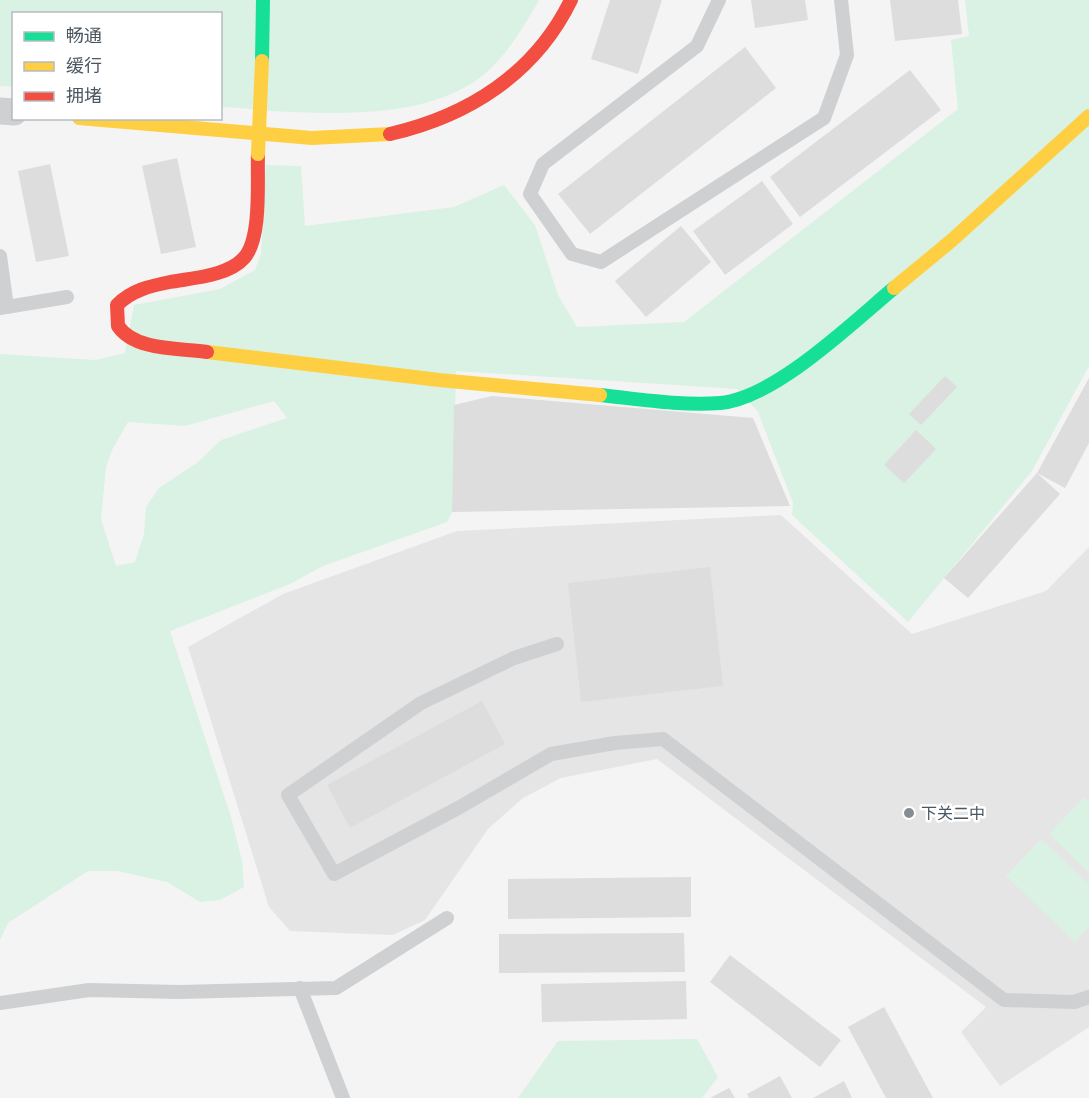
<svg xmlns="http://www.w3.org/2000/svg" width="1089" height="1098" font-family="Ubuntu,'Noto Sans SC',sans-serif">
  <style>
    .education { fill: #e6e5e6 }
    .green { fill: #d9f2e3; fill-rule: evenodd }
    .building { fill: #ddddde }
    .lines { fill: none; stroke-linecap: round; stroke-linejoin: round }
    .lane { stroke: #ced0d2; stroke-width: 14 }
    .street { stroke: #ced0d2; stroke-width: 27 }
    .fast { stroke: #16e098; stroke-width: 14 }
    .slow { stroke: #ffcf43; stroke-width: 14 }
    .jam { stroke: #f24e42; stroke-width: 14 }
    .slow-bridge { stroke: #ffcf43; stroke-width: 14 }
    .poi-dot { fill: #868d94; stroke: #fff; stroke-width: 2 }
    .labels { text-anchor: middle; stroke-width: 5; stroke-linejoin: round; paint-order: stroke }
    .poi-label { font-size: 16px; fill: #4a5661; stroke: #fff; text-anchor: start }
  </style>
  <rect width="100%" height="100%" fill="#f4f4f4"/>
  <path class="education" d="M781,515l131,119 134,-43 43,-44v480l-89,59 -39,-54 25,-25 -329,-248 -96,19 -38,20 -35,31 -63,91 -32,15 -103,-4 -21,-24 -81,-260 95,-53 174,-63z"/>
  <g class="green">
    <path d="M0,0h539c-14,25 -29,50 -50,70 -54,50 -151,44 -219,41 -16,-1 -33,-4 -49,-4l-1,-93h-206l-1,73 -13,-1z"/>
    <path d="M965,0h124v366l-57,105 -124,151 -116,-107 1,-12 -35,-91 -21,-23 -281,-18 -4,141 -5,10 -124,44 -33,18 -120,47 61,186 11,44 2,26 -24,13 -20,2 -33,-20 -50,-11h-29l-80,52 -8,17v-586l95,6 30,-7 9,-48 86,-16 35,-19 6,-16 5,-89 35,1 4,60 149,-19 50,-22 31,40 23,70 19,32 107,-5 274,-213 -7,-69 18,-4zM274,401l13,17 -66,22 -23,22 -39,26 -13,19 -2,27 -9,28 -19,4 -15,-47 5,-52 6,-17 16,-28 57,4z"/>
    <path d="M1084,797l5,5v71l-40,-39z"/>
    <path d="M1041,839l48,45v43l-14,15 -69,-66z"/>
    <path d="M697,1039l21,38 -16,21h-184l40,-57z"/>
  </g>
  <g class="building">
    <path d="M610,0h52l-24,74 -47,-15z"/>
    <path d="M751,0h54l3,20 -53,8z"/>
    <path d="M890,0h68l4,34 -67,7z"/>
    <path d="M745,47l31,41 -186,146 -32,-40z"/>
    <path d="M910,70l31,40 -141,107 -30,-40z"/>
    <path d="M177,158l19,89 -35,7 -19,-88z"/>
    <path d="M50,164l19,92 -33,6 -18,-91z"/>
    <path d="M762,181l31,43 -68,51 -32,-44z"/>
    <path d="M681,226l30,36 -65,55 -31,-36z"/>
    <path d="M945,376l12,11 -36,38 -12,-11z"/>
    <path d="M1089,378v65l-24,45 -28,-15z"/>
    <path d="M492,396l261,22 37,88 -338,6 2,-107z"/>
    <path d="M916,430l20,19 -32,34 -20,-18z"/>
    <path d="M1037,473l23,21 -92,104 -24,-20z"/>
    <path d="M710,567l13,119 -142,16 -13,-119z"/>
    <path d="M482,701l23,43 -155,84 -23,-43z"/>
    <path d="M691,877v40l-183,2v-40z"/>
    <path d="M684,933l1,39 -186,1v-39z"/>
    <path d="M730,955l111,85 -21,27 -110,-85z"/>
    <path d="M686,981l1,38 -145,3 -1,-38z"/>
    <path d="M884,1007l49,91h-47l-38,-71z"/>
    <path d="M780,1076l12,22h-43l-2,-4z"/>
    <path d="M844,1081l8,17h-39z"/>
    <path d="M729,1088l6,10h-25z"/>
  </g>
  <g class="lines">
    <g class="lane">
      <path d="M719,0l-22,46 -154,118 -13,30 42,60 29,8 223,-144 23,-63 -6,-55"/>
      <path d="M0,256l7,51"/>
      <path d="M0,308l67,-11"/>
      <path d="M557,644l-43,14 -93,45 -133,92 46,79 126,-67 91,-53 64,-11 48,-4 341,261 70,2 15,-5"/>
      <path d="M300,988l43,110"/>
      <path d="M0,1003l89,-13 91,2 156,-4 111,-70"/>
    </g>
    <path class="street" d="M0,111l14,1"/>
    <g class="fast">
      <path d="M262,61l1,-61"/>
      <path d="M600,395c39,4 81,11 120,8 55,-5 132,-80 174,-115"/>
    </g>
    <g class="slow">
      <path d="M79,118l233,20 78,-4"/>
      <path d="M894,288l57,-47 138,-125"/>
      <path d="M207,352l232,28 161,15"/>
    </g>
    <g class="jam">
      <path d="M390,134c78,-18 145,-60 181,-134"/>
      <path d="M207,352c-28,-4 -72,-1 -89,-26l-1,-21c15,-15 33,-19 53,-23 22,-4 58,-6 74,-24 18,-20 13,-78 14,-104"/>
    </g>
    <path class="slow-bridge" d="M258,154l4,-93"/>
  </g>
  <circle class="poi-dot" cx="909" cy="813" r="6"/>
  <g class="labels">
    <g class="poi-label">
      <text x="921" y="819">下关二中</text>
    </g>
  </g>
  <rect x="12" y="12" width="210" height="108" fill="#ffffff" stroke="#b7bbc0" stroke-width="1.5"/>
  <rect x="24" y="32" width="30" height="9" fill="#16e098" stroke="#b7bbc0" stroke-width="1.5"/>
  <text x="66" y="42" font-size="18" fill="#4a5661">畅通</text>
  <rect x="24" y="62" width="30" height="9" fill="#ffcf43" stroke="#b7bbc0" stroke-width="1.5"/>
  <text x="66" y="72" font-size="18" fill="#4a5661">缓行</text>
  <rect x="24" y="92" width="30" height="9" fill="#f24e42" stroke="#b7bbc0" stroke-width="1.5"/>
  <text x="66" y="102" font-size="18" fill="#4a5661">拥堵</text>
</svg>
